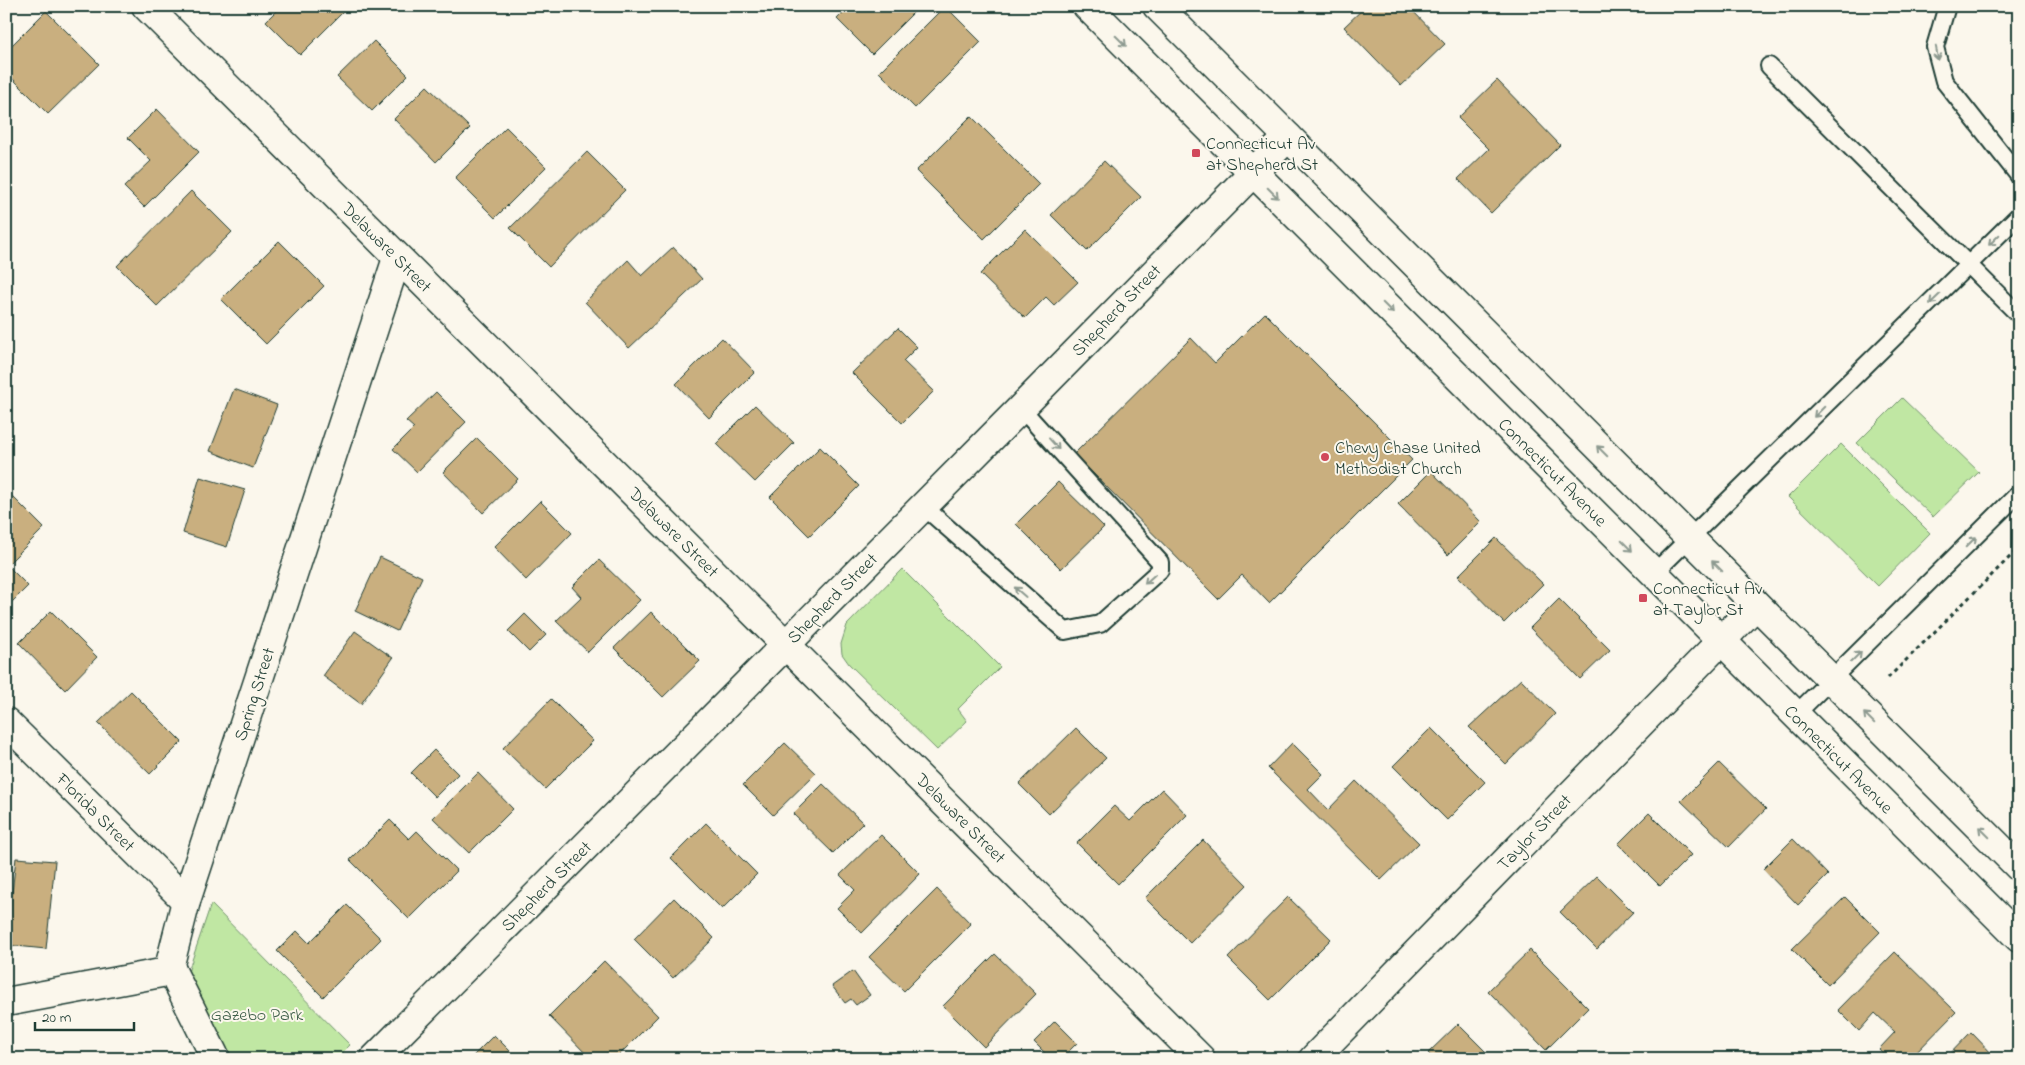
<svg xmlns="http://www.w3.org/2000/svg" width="2025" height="1065" font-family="'Indie Flower',sans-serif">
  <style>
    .green { fill: #c0e7a3; stroke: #70926c }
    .building { fill: #c9af7f; stroke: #1f3d34 }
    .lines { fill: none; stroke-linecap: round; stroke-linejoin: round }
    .service-casing { stroke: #1f3d34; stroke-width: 20 }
    .minor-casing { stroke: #1f3d34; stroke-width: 31 }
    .primary-casing { stroke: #1f3d34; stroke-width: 31 }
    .path { stroke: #1f3d34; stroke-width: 3; stroke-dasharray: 4 4; stroke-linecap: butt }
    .service { stroke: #fbf7ec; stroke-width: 16 }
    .minor { stroke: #fbf7ec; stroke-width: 28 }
    .primary { stroke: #fbf7ec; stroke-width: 28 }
    .oneway { stroke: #8d9a90 }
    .poi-dot { fill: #d1495b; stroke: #fbf7ec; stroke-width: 2 }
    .labels { text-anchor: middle; stroke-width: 4; stroke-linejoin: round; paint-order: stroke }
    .poi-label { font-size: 18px; fill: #1f3d34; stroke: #fbf7ec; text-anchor: start }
    .street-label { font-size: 18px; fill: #1f3d34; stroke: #fbf7ec }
    .park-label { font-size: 18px; fill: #3f5f4a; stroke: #fbf7ec }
  </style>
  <rect width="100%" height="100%" fill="#fbf7ec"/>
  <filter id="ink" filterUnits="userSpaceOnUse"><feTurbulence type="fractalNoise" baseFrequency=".02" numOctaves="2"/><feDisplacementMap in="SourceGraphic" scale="10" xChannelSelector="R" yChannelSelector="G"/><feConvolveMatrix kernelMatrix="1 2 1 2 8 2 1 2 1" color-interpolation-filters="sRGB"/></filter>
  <g filter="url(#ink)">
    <g class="green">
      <path d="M1902,398l77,74 -46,45 -76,-74z"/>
      <path d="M1841,444l89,89 -52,53 -90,-89z"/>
      <path d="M902,569l98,98 -42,42 9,12 -30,29 -88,-86 -7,-10 -1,-10 6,-19z"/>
      <path d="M211,904l139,141 -14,14h-106l-42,-87z"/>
    </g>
    <g class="building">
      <path d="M281,6h68l-49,49 -34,-34z"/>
      <path d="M850,6h70l-48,48 -35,-35z"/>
      <path d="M945,6l36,36 -66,66 -36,-36z"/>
      <path d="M1366,6h42l37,38 -44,42 -57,-59z"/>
      <path d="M46,11l53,53 -51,50 -42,-42v-21z"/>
      <path d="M374,41l34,34 -36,36 -35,-34z"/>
      <path d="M1497,80l63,65 -69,68 -33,-34 31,-30 -31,-31z"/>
      <path d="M427,86l43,42 -34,34 -42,-43z"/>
      <path d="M157,109l42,43 -55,55 -20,-20 27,-26 -23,-23z"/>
      <path d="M971,116l68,68 -55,55 -68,-68z"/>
      <path d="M506,127l40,40 -51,51 -40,-40z"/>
      <path d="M6,143l6,5 -6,5z"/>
      <path d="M587,152l38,38 -76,77 -39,-39z"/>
      <path d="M1104,161l37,36 -54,54 -36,-36z"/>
      <path d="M191,191l41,41 -75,74 -40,-40z"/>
      <path d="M1025,229l53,53 -24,23 -8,-8 -21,21 -45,-44z"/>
      <path d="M279,241l45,45 -58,58 -45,-45z"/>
      <path d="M673,247l29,32 -73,69 -44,-46 43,-42 14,16z"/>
      <path d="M1265,313l147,147 -143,143 -27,-28 -24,24 -144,-145 117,-116 24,25z"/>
      <path d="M898,328l19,19 -14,14 31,30 -32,32 -50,-50z"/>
      <path d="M722,338l33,34 -46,46 -33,-34z"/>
      <path d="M234,389l43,16 -24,63 -43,-17z"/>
      <path d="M436,392l30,30 -49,50 -24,-23 21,-21 -8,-7z"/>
      <path d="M755,405l39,38 -39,39 -39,-38z"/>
      <path d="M477,438l41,41 -35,34 -40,-41z"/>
      <path d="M820,447l39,39 -50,50 -39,-39z"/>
      <path d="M1431,471l50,51 -33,33 -50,-51z"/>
      <path d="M200,477l45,13 -18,57 -44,-14z"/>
      <path d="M1058,482l46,45 -43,42 -45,-45z"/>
      <path d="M6,490l38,38 -37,37 21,21 -20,20 -2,-1z"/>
      <path d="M540,501l32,32 -46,47 -32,-33z"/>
      <path d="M1496,538l47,46 -39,39 -46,-47z"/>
      <path d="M380,557l42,20 -25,54 -42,-20z"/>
      <path d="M599,560l41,40 -52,52 -32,-31 25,-24 -9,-10z"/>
      <path d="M1559,599l51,51 -30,29 -50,-51z"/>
      <path d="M51,611l46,46 -32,33 -46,-47z"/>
      <path d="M651,612l49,49 -37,36 -49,-49z"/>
      <path d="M525,614l21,21 -17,17 -21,-21z"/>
      <path d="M355,631l38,27 -32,46 -38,-28z"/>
      <path d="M1521,679l34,35 -49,50 -37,-37z"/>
      <path d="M131,691l51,51 -32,32 -52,-51z"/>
      <path d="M551,699l42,42 -48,48 -42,-41z"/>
      <path d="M1076,728l30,30 -57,56 -30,-30z"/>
      <path d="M1431,728l54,54 -38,38 -54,-54z"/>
      <path d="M785,743l31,30 -43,42 -30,-30z"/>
      <path d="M1292,743l31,31 -15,15 20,21 28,-29 63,62 -38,37 -113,-112z"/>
      <path d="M434,750l24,24 -23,23 -24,-24z"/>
      <path d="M1719,763l47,46 -37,38 -48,-46z"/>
      <path d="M478,773l35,36 -44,44 -36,-35z"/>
      <path d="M823,784l40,39 -30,30 -40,-39z"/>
      <path d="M1162,789l25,26 -69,69 -41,-41 37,-37 16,15z"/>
      <path d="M1649,813l42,42 -31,31 -42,-42z"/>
      <path d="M390,820l19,19 8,-8 40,40 -48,48 -59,-59z"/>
      <path d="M706,823l51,51 -35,35 -51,-51z"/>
      <path d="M881,835l39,39 -58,59 -25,-25 18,-18 -15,-15z"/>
      <path d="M1793,839l35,36 -30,30 -35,-36z"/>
      <path d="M1203,840l44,45 -57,58 -45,-45z"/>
      <path d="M16,858l39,3 -9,88 -40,-4z"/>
      <path d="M1597,876l36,36 -36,37 -37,-37z"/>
      <path d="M937,889l34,35 -67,67 -35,-34z"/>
      <path d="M1288,897l43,42 -61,61 -42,-42z"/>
      <path d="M1845,897l35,35 -52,53 -36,-36z"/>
      <path d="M674,898l40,40 -41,40 -39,-39z"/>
      <path d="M347,905l34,34 -58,58 -46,-46 20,-20 12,12z"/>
      <path d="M1530,950l58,58 -42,42 -58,-59z"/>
      <path d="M1895,952l61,60 -46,47h-22l-9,-10 16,-17 -20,-19 -16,18 -21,-21z"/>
      <path d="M995,954l41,40 -52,53 -41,-41z"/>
      <path d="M604,961l54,55 -43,43h-24l-42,-43z"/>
      <path d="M853,971l17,24 -14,10 -5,-6 -6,4 -13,-17z"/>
      <path d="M1055,1021l22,22 -16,16h-10l-17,-17z"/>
      <path d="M1458,1024l35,35h-59l-6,-6z"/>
      <path d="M1971,1032l26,27h-52z"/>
      <path d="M494,1035l24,24h-48z"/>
    </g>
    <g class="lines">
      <g class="service-casing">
        <g id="service">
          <path d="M1947,6l-12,41 9,34 75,95"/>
          <path d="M1769,66l250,249"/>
          <path d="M923,506l142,125 35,-7 60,-54v-8l-139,-154"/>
          <path d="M1654,573l365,-358"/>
          <path d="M1795,715l224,-222"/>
        </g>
      </g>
      <g class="minor-casing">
        <g id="minor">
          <path d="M146,6l1055,1053"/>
          <path d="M6,722l180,179"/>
          <path d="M172,971l44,88"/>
          <path d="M6,1002l166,-31 -2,-7 16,-63 211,-643"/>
          <path d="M374,1059l647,-651 267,-271"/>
          <path d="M1313,1059l443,-454"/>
        </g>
      </g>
      <g class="primary-casing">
        <g id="primary">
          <path d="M1087,6l932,932"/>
          <path d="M1157,6l862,861"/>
        </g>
      </g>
      <path class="path" d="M1888,678l131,-130"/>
      <use href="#service" class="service"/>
      <use href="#minor" class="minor"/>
      <use href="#primary" class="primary"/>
    </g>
    <defs><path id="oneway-shaft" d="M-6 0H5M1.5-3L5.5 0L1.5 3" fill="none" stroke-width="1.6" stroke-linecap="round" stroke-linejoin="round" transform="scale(1.25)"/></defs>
    <g class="oneway">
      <use href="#oneway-shaft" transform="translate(1121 41) rotate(45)"/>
      <use href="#oneway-shaft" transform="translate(1937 53) rotate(80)"/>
      <use href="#oneway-shaft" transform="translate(1273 193) rotate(45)"/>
      <use href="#oneway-shaft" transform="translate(1994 240) rotate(135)"/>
      <use href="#oneway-shaft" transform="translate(1935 299) rotate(136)"/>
      <use href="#oneway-shaft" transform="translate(1388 308) rotate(45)"/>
      <use href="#oneway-shaft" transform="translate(1819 412) rotate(135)"/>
      <use href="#oneway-shaft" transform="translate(1054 444) rotate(48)"/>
      <use href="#oneway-shaft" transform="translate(1602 451) rotate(-135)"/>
      <use href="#oneway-shaft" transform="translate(1971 542) rotate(-45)"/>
      <use href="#oneway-shaft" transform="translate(1627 546) rotate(45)"/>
      <use href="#oneway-shaft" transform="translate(1717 566) rotate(-135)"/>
      <use href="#oneway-shaft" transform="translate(1150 579) rotate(138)"/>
      <use href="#oneway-shaft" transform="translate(1020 592) rotate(-139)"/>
      <use href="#oneway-shaft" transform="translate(1856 657) rotate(-45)"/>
      <use href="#oneway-shaft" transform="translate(1869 718) rotate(-135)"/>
      <use href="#oneway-shaft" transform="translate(1984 832) rotate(-135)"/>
    </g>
  </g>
  <g class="poi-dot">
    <rect x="1191" y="148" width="10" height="10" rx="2.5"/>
    <circle cx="1325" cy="457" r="5"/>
    <rect x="1638" y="593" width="10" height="10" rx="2.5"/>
  </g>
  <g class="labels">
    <g class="poi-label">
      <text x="1206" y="149">Connecticut Av<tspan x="1206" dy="21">at Shepherd St</tspan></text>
      <text x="1335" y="453">Chevy Chase United<tspan x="1335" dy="21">Methodist Church</tspan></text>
      <text x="1653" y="594">Connecticut Av<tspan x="1653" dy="21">at Taylor St</tspan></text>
    </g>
    <g class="street-label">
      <text transform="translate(387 247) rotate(45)" y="6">Delaware Street</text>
      <text transform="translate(1116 310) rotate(-46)" y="6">Shepherd Street</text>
      <text transform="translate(1553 472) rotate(45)" y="6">Connecticut Avenue</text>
      <text transform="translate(674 532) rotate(45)" y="6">Delaware Street</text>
      <text transform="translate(832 598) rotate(-45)" y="6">Shepherd Street</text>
      <text transform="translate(254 694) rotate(-72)" y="6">Spring Street</text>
      <text transform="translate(1839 759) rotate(45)" y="6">Connecticut Avenue</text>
      <text transform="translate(96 812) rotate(45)" y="6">Florida Street</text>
      <text transform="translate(961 818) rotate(45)" y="6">Delaware Street</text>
      <text transform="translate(1534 832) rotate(-46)" y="6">Taylor Street</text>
      <text transform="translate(546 886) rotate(-45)" y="6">Shepherd Street</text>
    </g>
    <g class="park-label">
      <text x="257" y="1020">Gazebo Park</text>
    </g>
  </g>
  <rect width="2025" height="1065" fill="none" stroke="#fbf7ec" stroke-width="25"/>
  <rect x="12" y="12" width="2000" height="1040" fill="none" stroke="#1f3d34" stroke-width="2" filter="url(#ink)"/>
  <path d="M35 1022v8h99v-8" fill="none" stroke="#1f3d34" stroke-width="2.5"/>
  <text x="42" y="1022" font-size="15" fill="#1f3d34" stroke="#fbf7ec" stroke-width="4" paint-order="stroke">20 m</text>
</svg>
